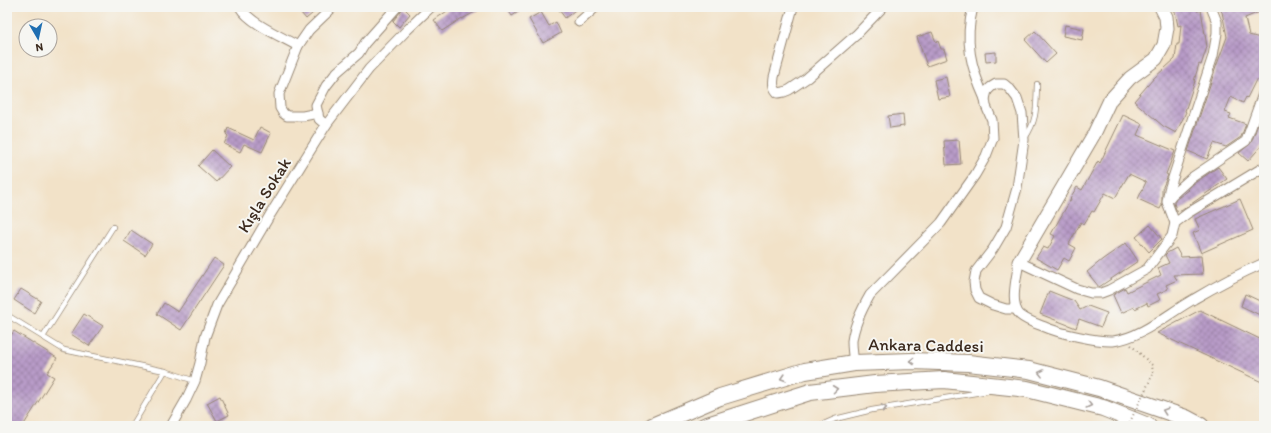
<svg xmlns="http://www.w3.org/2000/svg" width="1271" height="433" font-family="Itim,sans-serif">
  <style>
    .building { fill: url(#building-cross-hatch) }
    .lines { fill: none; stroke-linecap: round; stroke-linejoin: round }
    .lane-casing { stroke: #968673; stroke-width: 6 }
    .street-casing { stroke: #968673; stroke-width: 11 }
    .secondary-casing { stroke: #968673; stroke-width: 15 }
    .highway-casing { stroke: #968673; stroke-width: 18 }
    .path { stroke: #968673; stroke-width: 2; stroke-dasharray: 1 3; stroke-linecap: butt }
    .lane { stroke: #fff; stroke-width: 4.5 }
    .street { stroke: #fff; stroke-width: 9 }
    .secondary { stroke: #fff; stroke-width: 13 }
    .highway { stroke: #fff; stroke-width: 16 }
    .path-bridge { stroke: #968673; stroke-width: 2; stroke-dasharray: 1 3; stroke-linecap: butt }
    .oneway { stroke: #a79f9a }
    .labels { text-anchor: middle; stroke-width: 4; stroke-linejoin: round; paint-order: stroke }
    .street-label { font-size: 17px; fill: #3b2a1e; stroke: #f6f6f2 }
  </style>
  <defs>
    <pattern id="building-cross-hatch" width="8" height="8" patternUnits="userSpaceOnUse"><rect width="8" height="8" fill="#b89bc8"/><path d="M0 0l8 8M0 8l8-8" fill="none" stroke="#977fa2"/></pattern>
  </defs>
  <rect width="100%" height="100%" fill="#f6f6f2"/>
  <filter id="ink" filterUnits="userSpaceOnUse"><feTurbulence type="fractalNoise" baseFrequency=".025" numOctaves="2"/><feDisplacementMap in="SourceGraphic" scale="8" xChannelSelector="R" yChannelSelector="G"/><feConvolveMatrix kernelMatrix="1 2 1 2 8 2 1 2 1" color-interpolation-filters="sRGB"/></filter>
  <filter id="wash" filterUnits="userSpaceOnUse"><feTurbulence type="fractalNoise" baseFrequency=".012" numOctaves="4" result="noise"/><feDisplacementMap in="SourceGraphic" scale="16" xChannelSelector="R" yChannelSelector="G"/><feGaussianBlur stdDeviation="0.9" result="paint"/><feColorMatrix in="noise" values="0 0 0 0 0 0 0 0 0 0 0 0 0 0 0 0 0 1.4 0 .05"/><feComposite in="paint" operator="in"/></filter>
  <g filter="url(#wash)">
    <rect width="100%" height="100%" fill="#f2e2c8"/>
    <g id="blocks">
      <g class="building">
        <path d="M296,7h24l-14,12z"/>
        <path d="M403,7l7,7 -11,13 -6,-6 8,-10z"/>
        <path d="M453,7h31l-22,12v-1l-20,13 -8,-11z"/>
        <path d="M506,7h20l-14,9z"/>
        <path d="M557,7h22l-14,11z"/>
        <path d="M1174,7h22l1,4 4,-1 6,37 -6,18 -2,-1 -5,17h1l-10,30 1,1 -10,21 -13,-7 -29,-25 20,-23 21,-19 2,-15h2l2,-19 -3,1z"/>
        <path d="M1217,7h47v3l-19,8 4,17 15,4v43l-8,-2 -9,18 -1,-1 -3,6 -12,-6 -6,15 6,2 -2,4 17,6 -5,13 -15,10 -12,-4 -7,16 -19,-8 28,-84 11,-30 -5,-25z"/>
        <path d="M541,12l8,14 7,-4 5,11 -18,10 -14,-24z"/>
        <path d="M1065,25l19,4 -2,11 -19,-4z"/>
        <path d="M1035,31l21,23 -10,9 -21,-23z"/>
        <path d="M932,32l4,10 2,-1 3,8h3l3,10 -20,7 -10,-29z"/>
        <path d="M996,52v9l-10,1 -1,-9z"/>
        <path d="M946,77l4,20 -12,2 -4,-19z"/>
        <path d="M903,114l1,12 -14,2 -2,-12z"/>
        <path d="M1123,115l19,9 -5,11 38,16 -9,23 2,1 -6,14v16l-2,4 -22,-10 8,-17 -17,-8 -14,24 -10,-5 -11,19 -2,-1 -8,13 -3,-2 -12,22 7,4 -7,13 -5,-3 -7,12 -21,-12 7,-11 5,2 7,-13 -4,-2 20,-35 -1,-1 7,-11 5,3 16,-29 2,2z"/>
        <path d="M1264,115v16l-3,4 3,3v5l-16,18 -9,-8 12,-10 9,-24z"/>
        <path d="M260,127l11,6 -9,19 -18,-8 -4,8 -16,-8 4,-8 -2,-2 2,-6 26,12z"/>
        <path d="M959,140l2,24 -15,1 -2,-24z"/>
        <path d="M212,150l18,17 -14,15 -18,-16z"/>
        <path d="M1218,167l9,12 -46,32 -5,-1 -2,-7 2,-4 13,-9 -1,-1 5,-5z"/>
        <path d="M1240,199l13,31 -52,23 -8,-20 7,-3 -5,-11z"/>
        <path d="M1150,225l12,14 -13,13 -13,-15z"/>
        <path d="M131,230l21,14 -7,11 -21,-14z"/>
        <path d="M1126,243l12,18 -39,26 -12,-15 16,-13z"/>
        <path d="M1176,248l5,9 20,-1 2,18 -29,1 3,5 -11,5 2,4 -11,5 3,6 -12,6 -1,-3 -12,6 -1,-2 -13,6 -8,-18 12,-7 2,4 34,-17 -3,-7 11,-5 -4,-8 2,-2z"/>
        <path d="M214,258l10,7 -43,65 -24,-16 7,-11 14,9z"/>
        <path d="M21,289l20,12 -7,12 -20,-13z"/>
        <path d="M1049,291l25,10 6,9 8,-4 19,7 -6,14 -22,-8 -3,9 -36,-14z"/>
        <path d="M1245,294l19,9v14l-23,-11z"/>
        <path d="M1200,310l64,31v42l-107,-50z"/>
        <path d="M84,314l19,12 -14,20 -18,-12z"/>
        <path d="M14,331l43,27 -10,15 7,4 -31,49h-16v-85z"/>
        <path d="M220,396l9,19 -12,6 -10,-18z"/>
      </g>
    </g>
  </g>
  <g filter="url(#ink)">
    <use href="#blocks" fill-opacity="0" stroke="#968673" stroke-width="1"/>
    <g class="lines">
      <g class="lane-casing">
        <g id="lane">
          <path d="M1025,138c13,-19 11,-32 12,-54"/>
          <path d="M7,315l57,35 101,21 30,10"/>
          <path d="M43,337l70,-110"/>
          <path d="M132,426l33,-55"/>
          <path d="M819,426l16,-7 37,-9 116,-19"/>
        </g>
      </g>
      <g class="street-casing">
        <g id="street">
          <path d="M240,7c9,16 42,30 58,39"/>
          <path d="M793,7l-19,70c-1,7 -1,11 4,16l6,-1 5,-2 18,-12 49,-43 27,-28"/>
          <path d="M973,7c-9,34 -2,61 12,92"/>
          <path d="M579,22l17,-15"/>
          <path d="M318,113l-15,3h-16l-4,-3 -3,-5 -1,-14 19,-48 11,-16 24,-23"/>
          <path d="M326,125l-7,-6 -3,-14 10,-19 11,-14 22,-19 6,-10 32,-36"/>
          <path d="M1264,167l-76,46 -13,10 -3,13 -25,33 -38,21 -8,3h-10l-14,-4 -58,-27c-2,13 -10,43 1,53 7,6 17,9 25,12 13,6 54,15 68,14 28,-3 56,-28 81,-42 22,-13 47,-26 70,-36"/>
          <path d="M1168,200l4,-5 19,-17 55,-37 18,-50"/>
          <path d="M1175,223l-8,-21 2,-12 44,-134 4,-23v-11l-6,-15"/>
          <path d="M854,363c-1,-7 -2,-15 -2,-22 2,-16 10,-32 18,-46l71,-72 34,-48 11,-19 7,-18 -1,-18 -6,-14 -1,-7 2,-8 4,-4 5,-3h8l6,5 7,9 5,15 2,27 -7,48 -11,39 -13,22 -17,22 -2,11 1,8 4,8 14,7 13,4h10"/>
          <path d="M171,426l15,-26 9,-19 5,-18 5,-26 12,-32 53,-90 56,-90 43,-56 38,-39 24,-23"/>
        </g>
      </g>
      <g class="secondary-casing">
        <path id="secondary" d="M1019,262l75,-128 16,-34 20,-22 26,-19 8,-14 3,-17 -1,-11 -5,-10"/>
      </g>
      <g class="highway-casing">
        <g id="highway">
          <path d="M652,426l68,-29 85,-26 49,-8 58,-2 56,2 61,7 70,18 87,30 15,8"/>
          <path d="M704,426l106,-34 65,-8 69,-4 83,9 76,19 45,18"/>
        </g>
      </g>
      <path class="path" d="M1131,345l21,20 1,9"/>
      <use href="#lane" class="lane"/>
      <use href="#street" class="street"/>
      <use href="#secondary" class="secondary"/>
      <use href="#highway" class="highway"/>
      <path class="path-bridge" d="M1128,426l25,-52"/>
    </g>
    <defs><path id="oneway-chevron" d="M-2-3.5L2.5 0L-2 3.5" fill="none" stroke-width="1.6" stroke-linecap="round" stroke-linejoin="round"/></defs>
    <g class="oneway">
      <use href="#oneway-chevron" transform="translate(912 361) rotate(180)"/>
      <use href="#oneway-chevron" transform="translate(1041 373) rotate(-166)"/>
      <use href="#oneway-chevron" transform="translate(783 378) rotate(163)"/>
      <use href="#oneway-chevron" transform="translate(835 389) rotate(-7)"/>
      <use href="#oneway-chevron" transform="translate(1089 405) rotate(14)"/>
      <use href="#oneway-chevron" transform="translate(884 408) rotate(-9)"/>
      <use href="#oneway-chevron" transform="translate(1165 411) rotate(-161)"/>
    </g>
  </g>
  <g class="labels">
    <g class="street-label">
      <text transform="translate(264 195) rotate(-58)" y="6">Kışla Sokak</text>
      <text transform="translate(926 345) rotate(1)" y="6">Ankara Caddesi</text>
    </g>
  </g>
  <rect width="1271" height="433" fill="none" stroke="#f6f6f2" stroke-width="24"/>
  <g transform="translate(38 38) rotate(171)"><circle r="19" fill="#f6f6f2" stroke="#aba49d"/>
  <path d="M0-3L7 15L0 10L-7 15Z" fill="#1f6fb2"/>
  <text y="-6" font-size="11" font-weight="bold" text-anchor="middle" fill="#3b2a1e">N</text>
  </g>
</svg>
